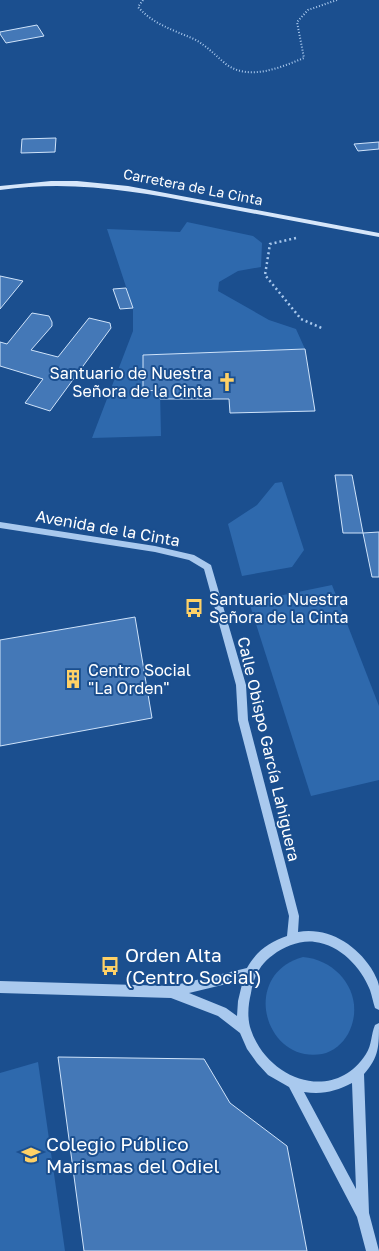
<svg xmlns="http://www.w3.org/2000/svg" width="379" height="1251" font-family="'Golos Text',sans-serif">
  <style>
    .green { fill: #2e69ad }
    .building { fill: #4478b7; stroke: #cfe3fa }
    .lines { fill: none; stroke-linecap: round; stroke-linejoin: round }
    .path-far1 { stroke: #a9c9ee; stroke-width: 2; stroke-dasharray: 1 2; stroke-linecap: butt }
    .path { stroke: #a9c9ee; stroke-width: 2.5; stroke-dasharray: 2 3; stroke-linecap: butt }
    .tertiary { fill: #a9c9ee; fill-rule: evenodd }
    .secondary { fill: #d6e6fa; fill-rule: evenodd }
    .labels { text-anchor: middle; stroke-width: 4; stroke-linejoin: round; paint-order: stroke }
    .far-street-label { font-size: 14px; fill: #fff; stroke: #1b4f8f }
    .poi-label { font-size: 16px; fill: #fff; stroke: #1b4f8f; text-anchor: start }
    .street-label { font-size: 16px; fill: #fff; stroke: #1b4f8f }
    .near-poi-label { font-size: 19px; fill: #fff; stroke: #1b4f8f; text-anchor: start }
  </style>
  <rect width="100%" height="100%" fill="#1b4f8f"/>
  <g class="green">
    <path d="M187,222l66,14 9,7 -1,24 -23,4 -19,11 -1,9 51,29 27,9 9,20 -162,6v35l17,1 1,45 -69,2 41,-107v-23l-26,-79 73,3z"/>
    <path d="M282,482l22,68 -12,17 -50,9 -14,-52 29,-19 18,-22z"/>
    <path d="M332,585l47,121v74l-68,16 -62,-194z"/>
    <path d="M303,957c37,3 64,41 45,77 -5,9 -15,18 -26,20 -57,10 -83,-79 -19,-97z"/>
    <path d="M38,1062l27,189h-65v-178z"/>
  </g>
  <g class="building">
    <path d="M37,25l7,11 -38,7 -6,-9v-2z"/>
    <path d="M56,138l-1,14 -34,1 1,-14z"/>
    <path d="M379,142v7l-21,2 -4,-7z"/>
    <path d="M0,276l23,5 -23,28z"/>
    <path d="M126,288l7,20 -13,1 -7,-20z"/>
    <path d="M32,313l17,3 3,6v4l-21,24 27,7 31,-39 21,5 1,5 -61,83 -25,-8 18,-24 -43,-13v-24l7,2z"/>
    <path d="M305,349l10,62 -85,2 -1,-14h-69v-8l-17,-1v-35z"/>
    <path d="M335,475h17l11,58h-20z"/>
    <path d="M379,532v45h-7l-9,-44z"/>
    <path d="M135,617l17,101 -152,28v-106z"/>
    <path d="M58,1057l146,2 26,44 57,43 20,105h-223z"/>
  </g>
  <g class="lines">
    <path class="path-far1" d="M143,0l-5,7c15,17 35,23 56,32 13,7 22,17 33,26 24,16 54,2 77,-7l-7,-36 11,-12 29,-10"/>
    <path class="path" d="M296,238l-26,6 -5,31 36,44 23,10"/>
    <path class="tertiary" d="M0,522l155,24 39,9 17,10 35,120 2,35 51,196 -1,16c30,-5 57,12 73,36 3,5 7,12 8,18 0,8 0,16 0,24l-4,-2c-2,-6 -3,-12 -5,-18 -9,-23 -30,-45 -55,-48 -14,-2 -30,4 -42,13 -13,9 -20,23 -22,38 -3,12 -4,26 0,37 17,50 83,74 115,24 6,-9 5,-20 9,-29l4,-2c0,24 0,34 -15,51l5,139 10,38h-13l-9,-34 -68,-130 -21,-12 -11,-12 -10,-14 -7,-16 -22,-17 -47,-18 -171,-5v-12l171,5 76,-18c9,-17 23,-26 40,-32l2,-20 -51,-196 -2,-35 -32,-116 -15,-9 -34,-8 -155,-24zM243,980l-5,21 -1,15 -11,-8 -37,-15zM352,1083l4,106 -52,-97c19,3 32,-1 48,-9z"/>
    <path class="secondary" d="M51,181h26l51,5 251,47v4c-59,-11 -117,-22 -176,-33 -71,-13 -130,-24 -203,-14v-4z"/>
  </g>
  <defs>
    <g id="church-bare" transform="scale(1.5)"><path d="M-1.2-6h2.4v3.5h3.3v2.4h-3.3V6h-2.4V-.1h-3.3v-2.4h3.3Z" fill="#ffd166" stroke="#1b4f8f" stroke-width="2.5" paint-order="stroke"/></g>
    <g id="bus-bare" transform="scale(1.5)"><path d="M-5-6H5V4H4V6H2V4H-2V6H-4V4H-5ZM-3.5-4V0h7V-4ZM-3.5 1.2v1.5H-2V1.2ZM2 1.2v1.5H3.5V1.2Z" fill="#ffd166" stroke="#1b4f8f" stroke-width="2.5" paint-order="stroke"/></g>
    <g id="building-bare" transform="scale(1.5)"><path d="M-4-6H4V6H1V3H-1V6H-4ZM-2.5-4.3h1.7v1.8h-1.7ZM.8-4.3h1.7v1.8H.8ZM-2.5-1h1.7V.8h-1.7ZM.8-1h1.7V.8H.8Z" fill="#ffd166" stroke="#1b4f8f" stroke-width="2.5" paint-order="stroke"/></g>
    <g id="school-bare" transform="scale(1.5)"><path d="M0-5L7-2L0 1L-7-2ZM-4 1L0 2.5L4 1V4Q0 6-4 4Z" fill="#ffd166" stroke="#1b4f8f" stroke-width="2.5" paint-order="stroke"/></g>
  </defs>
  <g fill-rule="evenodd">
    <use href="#church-bare" x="227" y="382"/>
    <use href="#bus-bare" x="194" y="608"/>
    <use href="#building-bare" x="73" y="679"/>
    <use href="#bus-bare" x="110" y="966"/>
    <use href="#school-bare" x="31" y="1155"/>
  </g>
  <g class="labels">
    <g class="far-street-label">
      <text transform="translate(193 187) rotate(11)" y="5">Carretera de La Cinta</text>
    </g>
    <g class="poi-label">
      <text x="212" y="379" text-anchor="end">Santuario de Nuestra<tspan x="212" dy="18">Señora de la Cinta</tspan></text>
      <text x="209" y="605">Santuario Nuestra<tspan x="209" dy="18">Señora de la Cinta</tspan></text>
      <text x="88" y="676">Centro Social<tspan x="88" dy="18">"La Orden"</tspan></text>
    </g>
    <g class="street-label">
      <text transform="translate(108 528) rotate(10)" y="6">Avenida de la Cinta</text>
      <text transform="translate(269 749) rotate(77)" y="6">Calle Obispo García Lahiguera</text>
    </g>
    <g class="near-poi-label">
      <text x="125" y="962">Orden Alta<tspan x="125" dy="22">(Centro Social)</tspan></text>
      <text x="46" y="1151">Colegio Público<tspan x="46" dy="22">Marismas del Odiel</tspan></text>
    </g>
  </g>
</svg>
